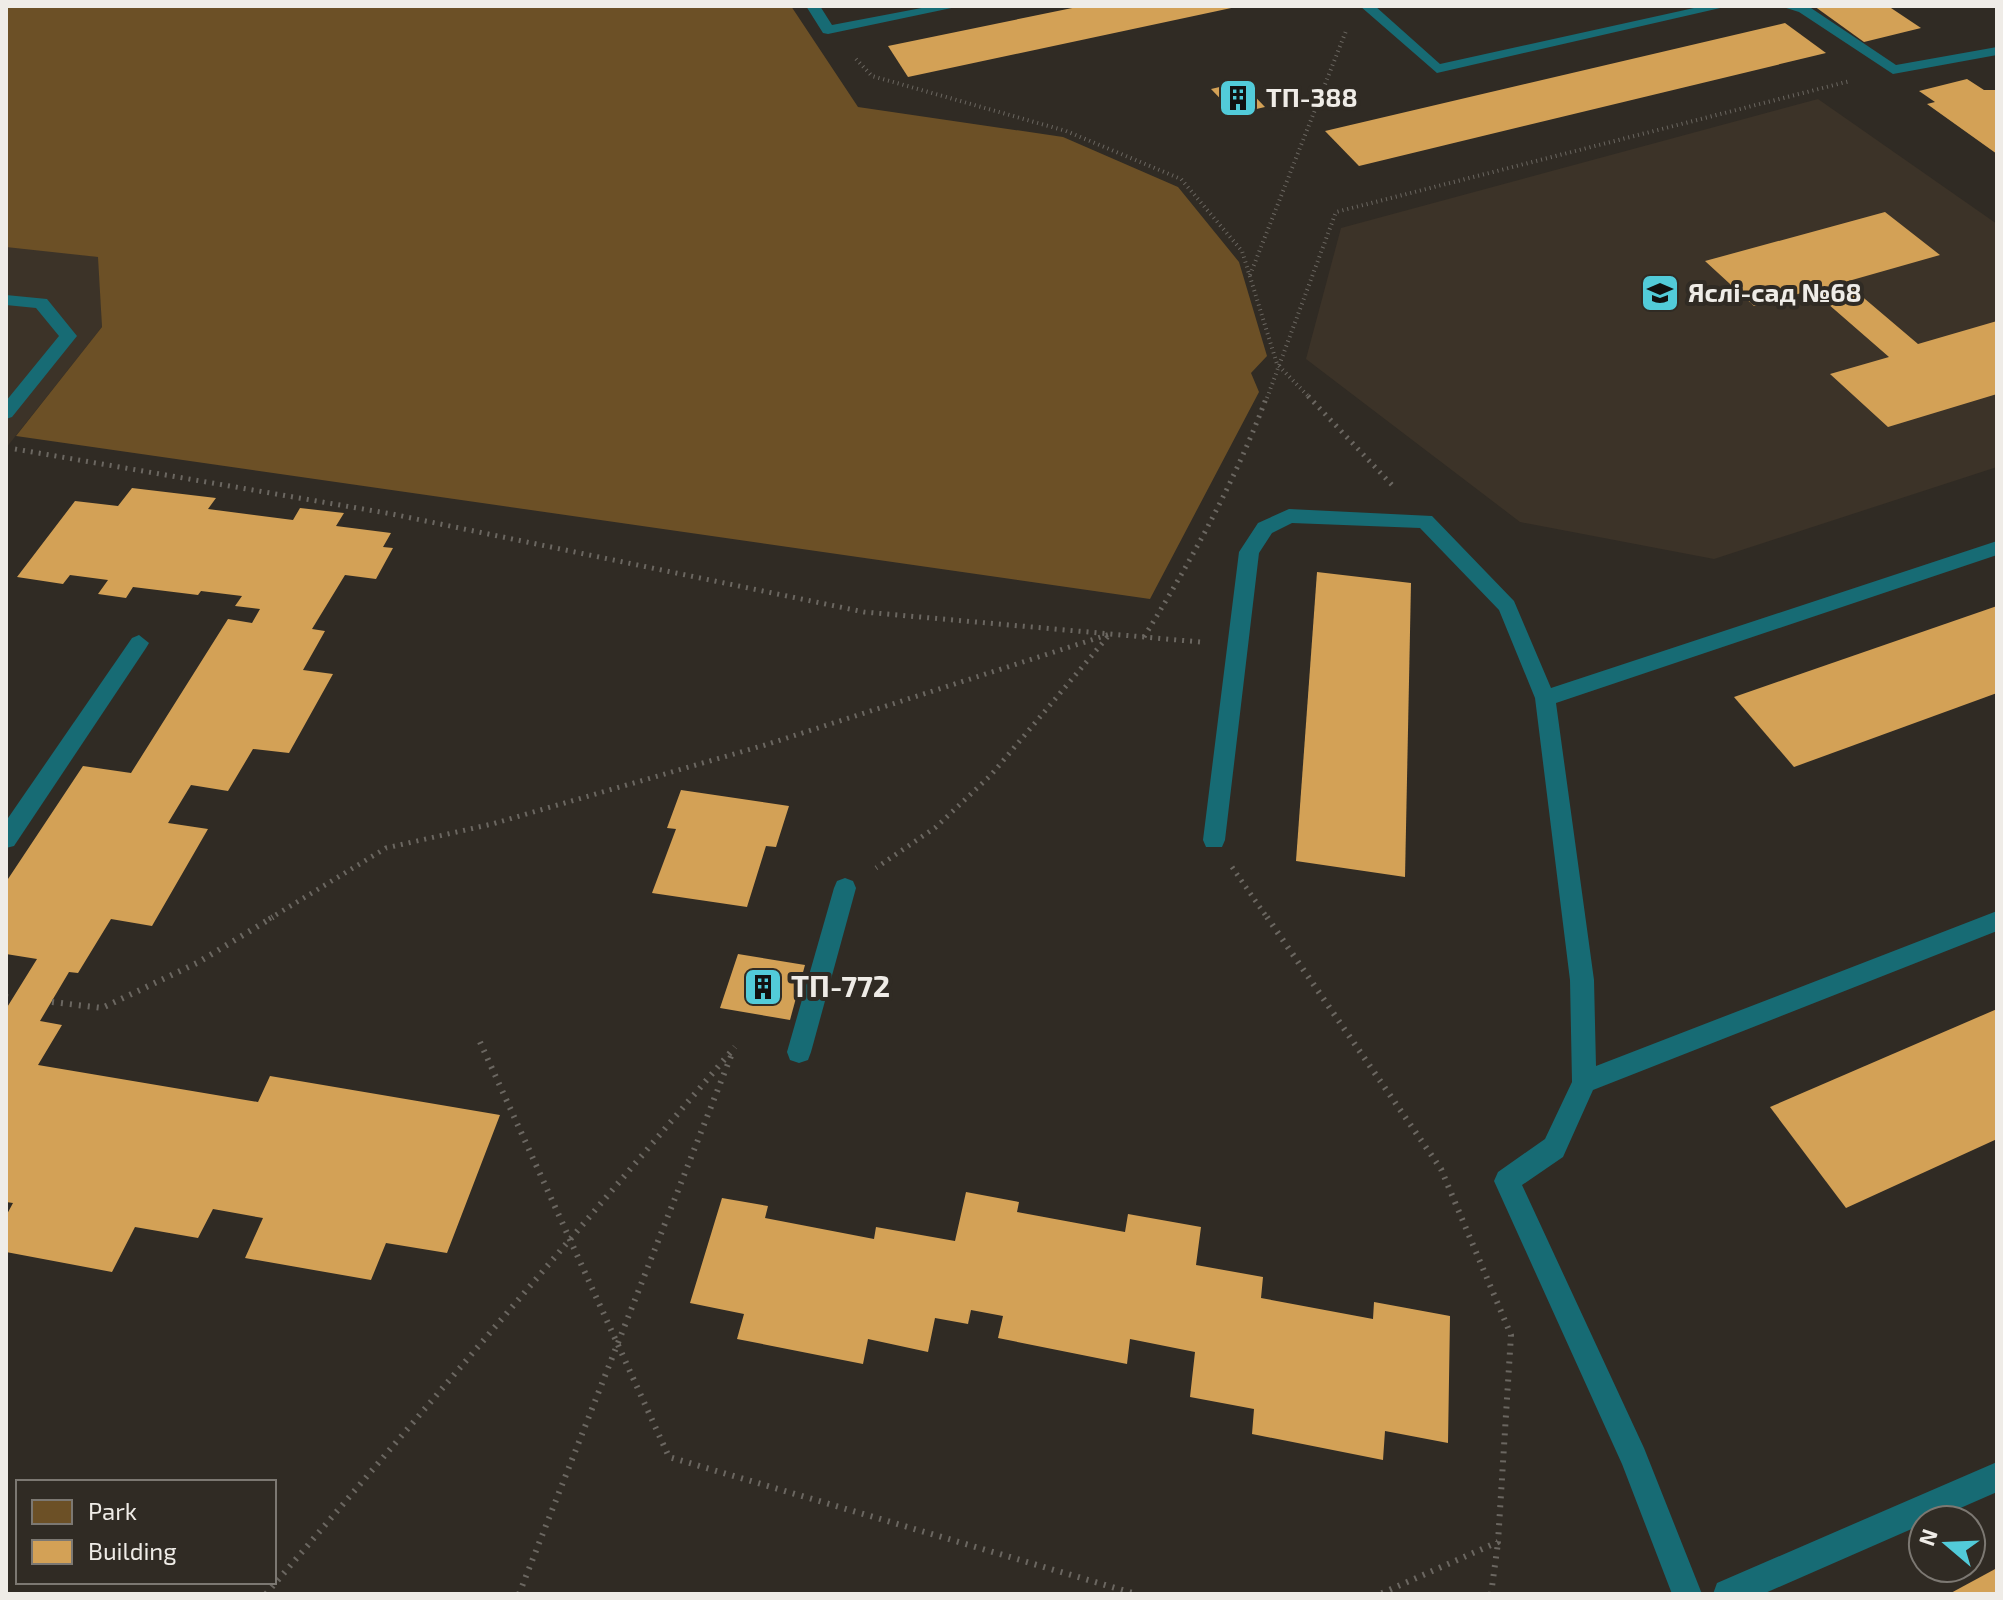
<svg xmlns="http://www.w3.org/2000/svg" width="2003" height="1600" font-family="'Exo 2',sans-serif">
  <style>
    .built { fill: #3c3328 }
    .green { fill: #6c5026 }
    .building { fill: #d3a156 }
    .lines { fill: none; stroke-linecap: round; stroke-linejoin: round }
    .path-far2 { stroke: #6b6761; stroke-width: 4; stroke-dasharray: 1 4; stroke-linecap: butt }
    .path-far1 { stroke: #6b6761; stroke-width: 5; stroke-dasharray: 2 6; stroke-linecap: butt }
    .path { stroke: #6b6761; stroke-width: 6; stroke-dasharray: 2 7; stroke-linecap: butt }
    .lane { fill: #176b74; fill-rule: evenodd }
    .labels { text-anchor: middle; stroke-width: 8; stroke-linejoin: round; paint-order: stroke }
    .far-poi-label { font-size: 26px; font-weight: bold; fill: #efece7; stroke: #302b24; text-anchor: start }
    .poi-label { font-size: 30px; font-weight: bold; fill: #efece7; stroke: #302b24; text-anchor: start }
  </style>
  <rect width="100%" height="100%" fill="#302b24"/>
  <g class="built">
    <path d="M1818,99l179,125v243l-283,92 -194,-37 -214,-163 35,-131z"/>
    <path d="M6,245l93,12 3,70 -96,121z"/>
  </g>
  <path class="green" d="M6,6h785l67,101 205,30 115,50 61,75 28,94 -16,17 8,19 -109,207 -1134,-163 86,-109 -4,-70 -92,-10z"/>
  <g class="building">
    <path d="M1082,6l154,1 -328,70 -20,-31z"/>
    <path d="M1814,6h74l33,22 -57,14z"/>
    <path d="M1785,23l41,30 -467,113 -34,-35z"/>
    <path d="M1967,79l17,11h13v64l-70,-50 8,-2 -16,-11z"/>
    <path d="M1241,82l24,25 -30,7 -24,-25z"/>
    <path d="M1885,212l55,43 -95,27 73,62 79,-23v73l-109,33 -58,-53 59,-17 -77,-67 -58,16 -49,-45z"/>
    <path d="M132,488l84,10 -8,11 85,11 7,-12 44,5 -8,13 55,7 -8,14 10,1 -17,31 -31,-4 -33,54 13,2 -22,39 30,4 -44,79 -36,-4 -25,42 -37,-6 -23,38 40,6 -56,97 -41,-7 -33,54 -9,-1 -29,49 22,4 -24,40 220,37 12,-26 230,39 -53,138 -61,-10 -15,37 -126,-22 18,-40 -50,-9 -15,29 -63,-11 -23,45 -106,-20v-36l7,-13 -7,-1v-193l31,-50 -31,-5v-72l77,-116 48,7 97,-154 24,4 8,-14 -25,-3 7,-10 -41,-5 -3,4 -65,-8 -7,11 -28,-4 10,-14 -38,-5 -7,9 -46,-7 58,-76 43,5z"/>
    <path d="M1317,572l94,11 -6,294 -109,-16z"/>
    <path d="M1997,606v87l-203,74 -60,-70z"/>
    <path d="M681,790l108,16 -13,41 -10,-1 -19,61 -95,-14 24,-64 -9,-1z"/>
    <path d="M738,954l67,11 -15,55 -70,-12z"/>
    <path d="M1997,1009v130l-151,69 -76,-101z"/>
    <path d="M966,1192l53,10 -2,10 108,20 3,-18 73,13 -5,38 67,12 -2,21 112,21 1,-17 76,14 -2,127 -63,-12 -2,29 -131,-26 2,-25 -64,-12 5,-45 -65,-13 -3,25 -129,-26 5,-22 -32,-6 -3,14 -33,-6 -7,34 -60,-13 -5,25 -126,-25 7,-25 -54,-11 32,-105 46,8 -3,12 109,21 2,-12 79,14z"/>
    <path d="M1997,1568v26h-48z"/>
  </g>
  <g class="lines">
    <g class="path-far2">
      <path d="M856,59l16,17 194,55 115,48 61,72 35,113 33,34"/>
      <path d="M1250,275l96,-244"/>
      <path d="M1267,398l69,-186 514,-131"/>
    </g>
    <g class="path-far1">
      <path d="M1308,396l84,89"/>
      <path d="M15,449l377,65 472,98 336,30"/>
      <path d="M1144,637c48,-78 91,-155 123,-241"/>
      <path d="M1232,867l36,52"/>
      <path d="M269,919l117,-71 106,-24 273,-79 345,-111 -119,141 -55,52 -60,41"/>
    </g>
    <g class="path">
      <path d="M1267,917l174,252 70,166 -13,207 -118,52"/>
      <path d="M6,997l6,1"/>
      <path d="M52,1002l50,6 95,-45 76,-46"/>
      <path d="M480,1042l189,415 467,137"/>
      <path d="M266,1594l469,-547"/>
      <path d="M519,1594l214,-543"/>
      <path d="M1491,1594l7,-51"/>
    </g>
    <g class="lane">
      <path d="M806,6h14l12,19 100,-19h29l-133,28 -5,-1z"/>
      <path d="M1360,6h15l65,58 263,-58h26l-292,67z"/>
      <path d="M1780,6h28l88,59 101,-18v8l-104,19 -94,-62z"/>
      <path d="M6,295l41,4 30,37 -65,81 -6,2v-18l53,-65 -23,-28 -30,-3z"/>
      <path d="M1289,509l143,7 82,85 37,87 446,-147v14l-441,148 38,277 2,86 401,-155v20l-404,159 -30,67 -41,28 122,263 58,146h-30l-50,-130 -128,-283 4,-9 47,-33 27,-57 -2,-102 -35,-282 -36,-88 -79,-82 -128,-5 -20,10 -13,20 -34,287 -3,7h-16l-3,-7 36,-288 19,-29z"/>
      <path d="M139,635l10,8 -3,5 -132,198 -8,2v-27l126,-183z"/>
      <path d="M845,878l8,3 3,7 -45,164 -3,8 -9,3 -9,-3 -3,-8 47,-164 3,-7z"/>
      <path d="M1997,1462v30l-64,28h-10v4l-160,70h-50l4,-11z"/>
    </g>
  </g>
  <defs>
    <g id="building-square" transform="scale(2)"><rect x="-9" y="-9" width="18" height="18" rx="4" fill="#52cbd9" stroke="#302b24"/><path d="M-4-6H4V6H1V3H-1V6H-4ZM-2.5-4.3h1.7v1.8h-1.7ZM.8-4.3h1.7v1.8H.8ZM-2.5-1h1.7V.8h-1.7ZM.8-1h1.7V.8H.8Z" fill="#111"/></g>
    <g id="school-square" transform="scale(2)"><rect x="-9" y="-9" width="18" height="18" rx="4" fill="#52cbd9" stroke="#302b24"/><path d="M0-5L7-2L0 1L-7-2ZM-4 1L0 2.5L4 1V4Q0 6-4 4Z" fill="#111"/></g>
  </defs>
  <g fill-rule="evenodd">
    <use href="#building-square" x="1238" y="98"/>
    <use href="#school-square" x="1660" y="293"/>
    <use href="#building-square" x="763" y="987"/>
  </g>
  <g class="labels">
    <g class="far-poi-label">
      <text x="1266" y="107">ТП-388</text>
      <text x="1688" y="302">Яслі-сад №68</text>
    </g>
    <g class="poi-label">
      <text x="791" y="997">ТП-772</text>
    </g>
  </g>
  <rect width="2003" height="1600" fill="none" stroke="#efece7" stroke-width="16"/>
  <rect x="16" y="1480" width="260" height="104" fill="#302b24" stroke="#7c7872" stroke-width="2"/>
  <rect x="32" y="1500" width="40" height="24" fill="#6c5026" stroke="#7c7872" stroke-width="2"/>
  <text x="88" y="1520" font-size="24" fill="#efece7">Park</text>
  <rect x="32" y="1540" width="40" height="24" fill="#d3a156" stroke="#7c7872" stroke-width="2"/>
  <text x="88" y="1560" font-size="24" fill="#efece7">Building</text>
  <g transform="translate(1947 1544) rotate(289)"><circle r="38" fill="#302b24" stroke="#7c7872" stroke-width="2"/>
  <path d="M0-6L14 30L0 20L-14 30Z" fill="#52cbd9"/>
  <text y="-12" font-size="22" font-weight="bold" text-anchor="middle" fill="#efece7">N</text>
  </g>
</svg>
